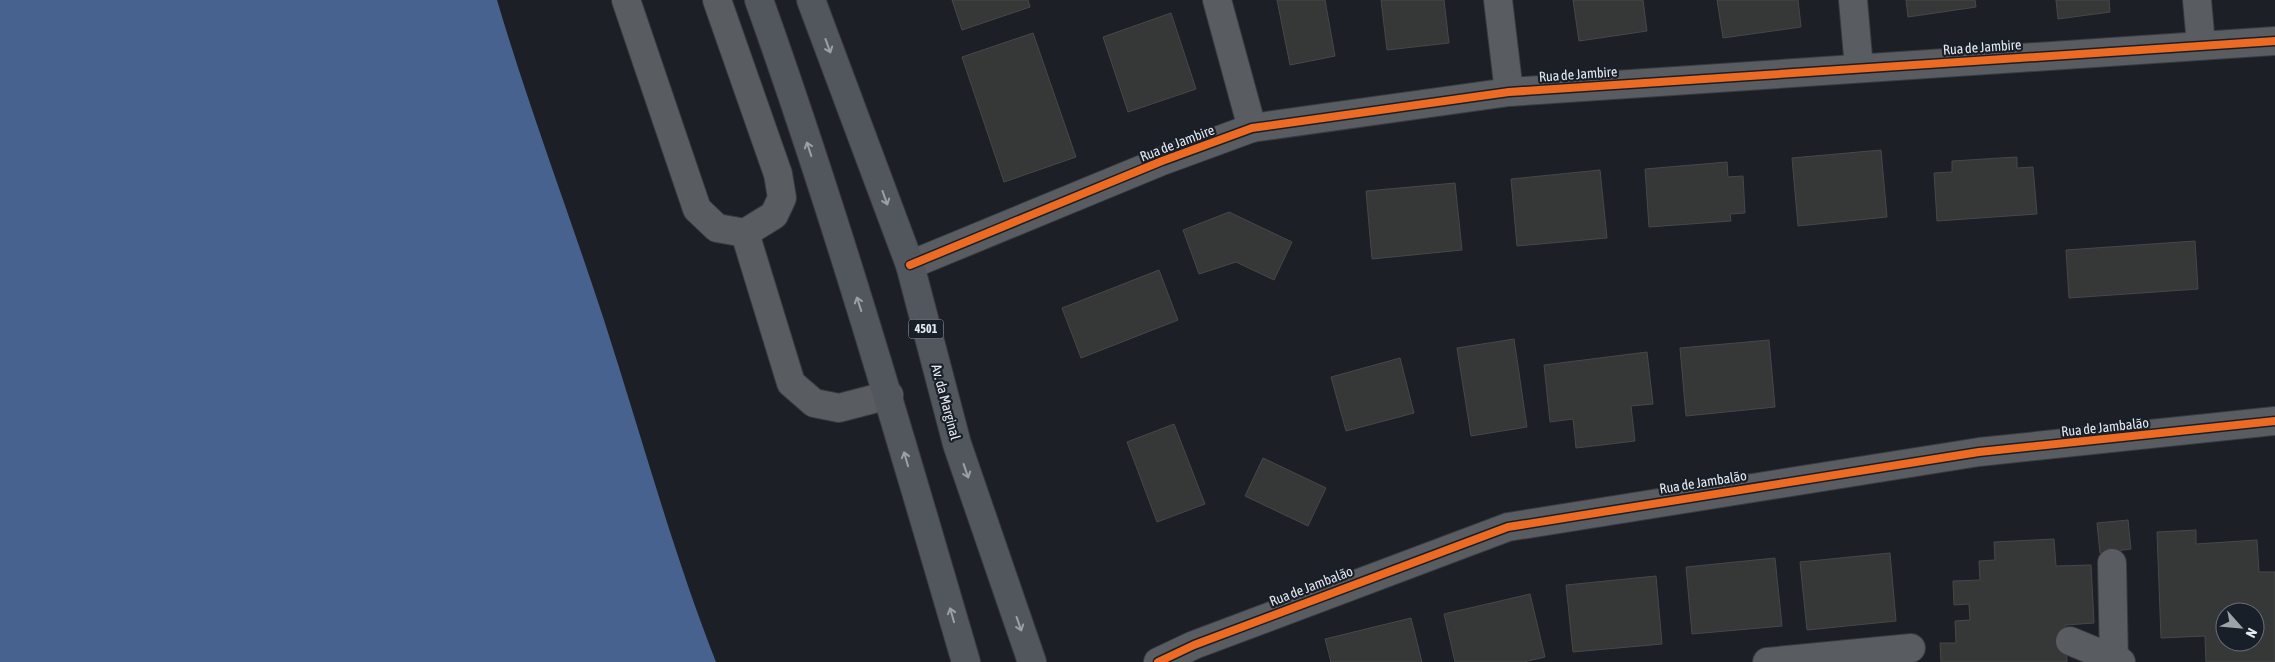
<svg xmlns="http://www.w3.org/2000/svg" width="2275" height="662" font-family="'Asap Condensed',sans-serif">
  <style>
    .water { fill: #47628f }
    .building { fill: #363838; stroke: #464848; fill-rule: evenodd }
    .lines { fill: none; stroke-linecap: round; stroke-linejoin: round }
    .minor-casing { stroke: #383a3f; stroke-width: 30 }
    .major-casing { stroke: #383a3f; stroke-width: 30 }
    .minor { stroke: #595c60; stroke-width: 28 }
    .major { stroke: #52575e; stroke-width: 28 }
    .cycleway-casing { stroke: #191f29; stroke-width: 11 }
    .cycleway { stroke: #ed6a23; stroke-width: 8 }
    .oneway { stroke: #9ba0a6 }
    .labels { text-anchor: middle; stroke-width: 4.5; stroke-linejoin: round; paint-order: stroke }
    .shield { fill: #191f29; stroke: #a7acb4; stroke-width: 1 }
    .shield-label { font-size: 12px; font-weight: bold; fill: #e4e8ef }
    .street-label { font-size: 14px; fill: #e4e8ef; stroke: #191f29 }
  </style>
  <rect width="100%" height="100%" fill="#1c2026"/>
  <path class="water" d="M0,0h497c32,108 72,213 107,320 37,114 68,230 112,342h-716z"/>
  <g class="building">
    <path d="M952,0h76l2,7 -68,23z"/>
    <path d="M1277,0h48l10,56 -45,9z"/>
    <path d="M1381,0h63l5,43 -62,7z"/>
    <path d="M1573,0h70l4,31 -68,10z"/>
    <path d="M1717,0h81l3,27 -78,11z"/>
    <path d="M1906,0h69l1,7 -68,10z"/>
    <path d="M2056,0h53l1,12 -52,7z"/>
    <path d="M1171,13l25,76 -68,23 -25,-75z"/>
    <path d="M1033,33l43,124 -72,25 -42,-125z"/>
    <path d="M1881,150l6,67 -89,9 -6,-68z"/>
    <path d="M2017,157v11l16,-1 4,47 -100,7 -3,-48 18,-1v-11z"/>
    <path d="M1727,162l1,15 15,-1 2,37 -15,1 1,7 -82,6 -4,-58z"/>
    <path d="M1600,170l7,68 -90,8 -6,-67z"/>
    <path d="M1455,183l7,67 -90,9 -6,-68z"/>
    <path d="M1229,212l63,30 -18,38 -38,-18 -37,12 -16,-44z"/>
    <path d="M2195,241l3,48 -129,9 -3,-48z"/>
    <path d="M1159,270l19,50 -97,38 -19,-50z"/>
    <path d="M1514,339l13,88 -56,9 -14,-88z"/>
    <path d="M1769,340l6,67 -89,9 -6,-68z"/>
    <path d="M1647,352l6,52 -22,2 4,35 -59,7 -3,-29 -23,3 -6,-57z"/>
    <path d="M1400,358l14,55 -68,18 -15,-54z"/>
    <path d="M1174,424l31,80 -48,18 -30,-80z"/>
    <path d="M1263,458l63,30 -18,38 -63,-30z"/>
    <path d="M2128,520l3,29 -31,4 -3,-30z"/>
    <path d="M2196,530v14l61,-4 2,32h16v90h-69l-1,-26 -44,2 -4,-106zM2225,612h30v30h-30z"/>
    <path d="M2054,539l2,27 35,-1 3,58 -29,2 2,37h-126l-1,-19h16l-1,-22 15,-1 -1,-16 -15,1 -1,-24 27,-1 -1,-19 16,-1 -1,-18z"/>
    <path d="M1890,553l6,68 -89,9 -7,-68z"/>
    <path d="M1775,558l7,68 -90,8 -6,-67z"/>
    <path d="M1656,576l6,68 -89,8 -7,-67z"/>
    <path d="M1530,594l15,63 -21,5h-69l-11,-48z"/>
    <path d="M1411,618l11,44h-91l-6,-23z"/>
  </g>
  <g class="lines">
    <g class="minor-casing">
      <g id="minor">
        <path d="M626,0l71,209 20,19 28,5 46,150 23,20 25,5 50,-13"/>
        <path d="M717,0l61,174 4,24 -8,17 -29,18"/>
        <path d="M1217,0l35,128"/>
        <path d="M1498,0l11,92"/>
        <path d="M1853,0l6,68"/>
        <path d="M2197,0l4,44"/>
        <path d="M910,265l252,-104 90,-33 257,-36 766,-51"/>
        <path d="M2112,563l2,99"/>
        <path d="M2070,641l51,21"/>
        <path d="M1158,662l36,-17 314,-118 471,-75 296,-31"/>
        <path d="M1767,662l144,-14"/>
      </g>
    </g>
    <g class="major-casing">
      <g id="major">
        <path d="M759,0c78,218 142,440 207,662"/>
        <path d="M811,0l99,265 47,179 75,218"/>
      </g>
    </g>
    <use href="#minor" class="minor"/>
    <use href="#major" class="major"/>
    <g class="cycleway-casing">
      <g id="cycleway">
        <path d="M910,265l252,-104 90,-33 257,-36 766,-51"/>
        <path d="M1158,662l36,-17 314,-118 471,-75 296,-31"/>
      </g>
    </g>
    <use href="#cycleway" class="cycleway"/>
  </g>
  <defs><path id="oneway-shaft" d="M-6 0H5M1.5-3L5.5 0L1.5 3" fill="none" stroke-width="1.6" stroke-linecap="round" stroke-linejoin="round" transform="scale(1.25)"/></defs>
  <g class="oneway">
    <use href="#oneway-shaft" transform="translate(828 46) rotate(70)"/>
    <use href="#oneway-shaft" transform="translate(809 149) rotate(-108)"/>
    <use href="#oneway-shaft" transform="translate(885 198) rotate(70)"/>
    <use href="#oneway-shaft" transform="translate(859 304) rotate(-108)"/>
    <use href="#oneway-shaft" transform="translate(906 459) rotate(-106)"/>
    <use href="#oneway-shaft" transform="translate(966 471) rotate(71)"/>
    <use href="#oneway-shaft" transform="translate(952 615) rotate(-106)"/>
    <use href="#oneway-shaft" transform="translate(1019 624) rotate(71)"/>
  </g>
  <g class="labels">
    <rect class="shield" x="908.5" y="319.5" width="35" height="19" rx="4"/>
    <g class="shield-label">
      <text x="926" y="333">4501</text>
    </g>
    <g class="street-label">
      <text transform="translate(1982 47) rotate(-4)" y="5">Rua de Jambire</text>
      <text transform="translate(1578 74) rotate(-4)" y="5">Rua de Jambire</text>
      <text transform="translate(1177 143) rotate(-21)" y="5">Rua de Jambire</text>
      <text transform="translate(946 402) rotate(75)" y="5">Av. da Marginal</text>
      <text transform="translate(2105 427) rotate(-6)" y="5">Rua de Jambalão</text>
      <text transform="translate(1703 482) rotate(-9)" y="5">Rua de Jambalão</text>
      <text transform="translate(1311 586) rotate(-21)" y="5">Rua de Jambalão</text>
    </g>
  </g>
  <g transform="translate(2240 627) rotate(117)"><circle r="24" fill="#191f29" stroke="#6a6f78"/>
  <path d="M0-4L9 19L0 12L-9 19Z" fill="#9ea2a9"/>
  <text y="-8" font-size="14" font-weight="bold" text-anchor="middle" fill="#e4e8ef">N</text>
  </g>
</svg>
